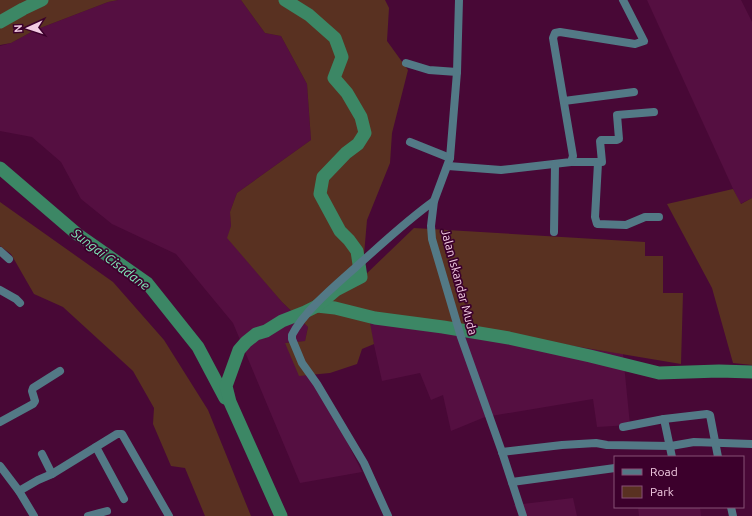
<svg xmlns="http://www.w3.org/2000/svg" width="752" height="516" font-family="Ubuntu,sans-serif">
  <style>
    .built { fill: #550f41 }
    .green { fill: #593121 }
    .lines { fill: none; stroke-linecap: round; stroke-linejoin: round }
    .river { stroke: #3c8765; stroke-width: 13 }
    .minor { stroke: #537986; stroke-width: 8 }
    .tertiary { stroke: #537986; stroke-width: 8 }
    .labels { text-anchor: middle; stroke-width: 3.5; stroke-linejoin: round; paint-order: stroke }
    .street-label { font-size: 12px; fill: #f2cbe2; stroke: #3c002c }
    .water-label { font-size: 13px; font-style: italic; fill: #80eab9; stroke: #3c002c }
  </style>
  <rect width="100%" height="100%" fill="#480836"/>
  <g class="built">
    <path d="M118,0h123l24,33 16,3 26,48 4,56 -74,53 -7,19 1,14 -3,12 54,64 26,25 -3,14 -20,2 28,31 49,98 -62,11 -67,-160 -57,-69 -64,-30 -31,-25 -20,-37 -29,-25 -32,-6v-85l11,-3 24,-13 73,-28z"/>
    <path d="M647,0h94l11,22v176l-12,6z"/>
    <path d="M367,313l256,41 7,71 -33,2 -4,-28 -108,18 -34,14 -8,-36 -12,5 -11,-27 -38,8z"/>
    <path d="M573,498l4,18h-58l-5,-11z"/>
    <path d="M638,507h62l1,9h-62z"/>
  </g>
  <g class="green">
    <path d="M0,0h118l-10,2 -73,28 -24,13 -11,2z"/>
    <path d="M241,0h144l4,8 -2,33 21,29 -16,63 -2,30 -23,57 -5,58 52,-50 231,14v14h18v37h20l-2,71 -214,-36 -99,-15 6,31 -12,5 -5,15 -27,9 -31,3 -14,-33 20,-2 3,-14 -26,-25 -55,-64 4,-12 -1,-14 7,-19 74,-53 -4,-56 -26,-48 -16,-3z"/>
    <path d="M733,189l8,15 11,-6v167l-19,-2 -21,-75 -45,-84z"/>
    <path d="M0,202l113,80 51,58 44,70 43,106h-46l-20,-48 -14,-2 -18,-42 1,-16 -21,-37 -70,-64 -29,-13 -23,-40 -11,-8z"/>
  </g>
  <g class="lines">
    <g class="river">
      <path d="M0,22l23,-13 19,-9"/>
      <path d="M0,168l77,66 70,49 51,64 27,51"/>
      <path d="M317,306l18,2 40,10 68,9 66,11 81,18 69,17 60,-2 33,1"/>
      <path d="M281,516l-51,-114 -4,-16 13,-36 7,-8 10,-8 10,-3 16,-10 23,-9 12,-6 19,-16 25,-13 -4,-26 -8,-11 -9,-9 -20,-37 3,-17 23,-24 12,-9 7,-11 -4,-16 -14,-24 -13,-15 8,-21 -7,-19 -26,-23 -24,-15"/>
    </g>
    <g class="minor">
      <path d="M406,63l23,7 28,2"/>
      <path d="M564,101l70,-9"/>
      <path d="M410,142l40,16"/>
      <path d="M571,162h31l-2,-21 1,-1h16l2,-1 -2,-24 37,-3"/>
      <path d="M598,163l-3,54 2,7 29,1 19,-8h14"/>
      <path d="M448,166l53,4 70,-8 2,-6 -20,-118 2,-5 5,-1 75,12 9,-3 -21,-41"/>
      <path d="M554,232l1,-67"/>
      <path d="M0,251l9,8"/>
      <path d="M0,290l16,9 4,4"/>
      <path d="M664,419l8,38"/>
      <path d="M0,422l33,-18 2,-3 -3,-10 1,-3 27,-17"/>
      <path d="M623,427l41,-8 43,-5 3,1 8,42"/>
      <path d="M96,447l28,52"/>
      <path d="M502,452l60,-7 34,-2 11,2 64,1 23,-4 58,2"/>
      <path d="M42,454l10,20"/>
      <path d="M512,482l103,-14"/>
      <path d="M19,491l19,-11 14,-6 65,-40h5l47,82"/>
      <path d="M731,507l2,9"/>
      <path d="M88,516l19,-5"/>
      <path d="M388,516l-24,-53 -47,-79 -15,-21 -10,-24v-4c13,-25 44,-50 65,-69 25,-22 49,-45 77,-65"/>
    </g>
    <g class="tertiary">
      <path d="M459,0l-2,72 -7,86 -16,43 -3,25 1,13 29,98 41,115 21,64"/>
      <path d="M0,466l19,25 15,25"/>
    </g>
  </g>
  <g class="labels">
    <g class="street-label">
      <text transform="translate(459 282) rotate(75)" y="4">Jalan Iskandar Muda</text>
    </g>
    <g class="water-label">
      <text transform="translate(111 259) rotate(37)" y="5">Sungai Cisadane</text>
    </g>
  </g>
  <rect x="614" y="456" width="130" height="52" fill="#3c002c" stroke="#855175"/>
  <rect x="622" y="469" width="20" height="6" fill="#537986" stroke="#855175"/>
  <text x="650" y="476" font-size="12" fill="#f2cbe2">Road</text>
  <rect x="622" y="486" width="20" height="12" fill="#593121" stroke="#855175"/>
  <text x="650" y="496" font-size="12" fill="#f2cbe2">Park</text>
  <g transform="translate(28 28) rotate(267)" stroke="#3c002c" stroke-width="3" paint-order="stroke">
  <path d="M0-3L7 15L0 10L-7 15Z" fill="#f2cbe2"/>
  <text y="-6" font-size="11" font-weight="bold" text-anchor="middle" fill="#f2cbe2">N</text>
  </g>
</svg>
